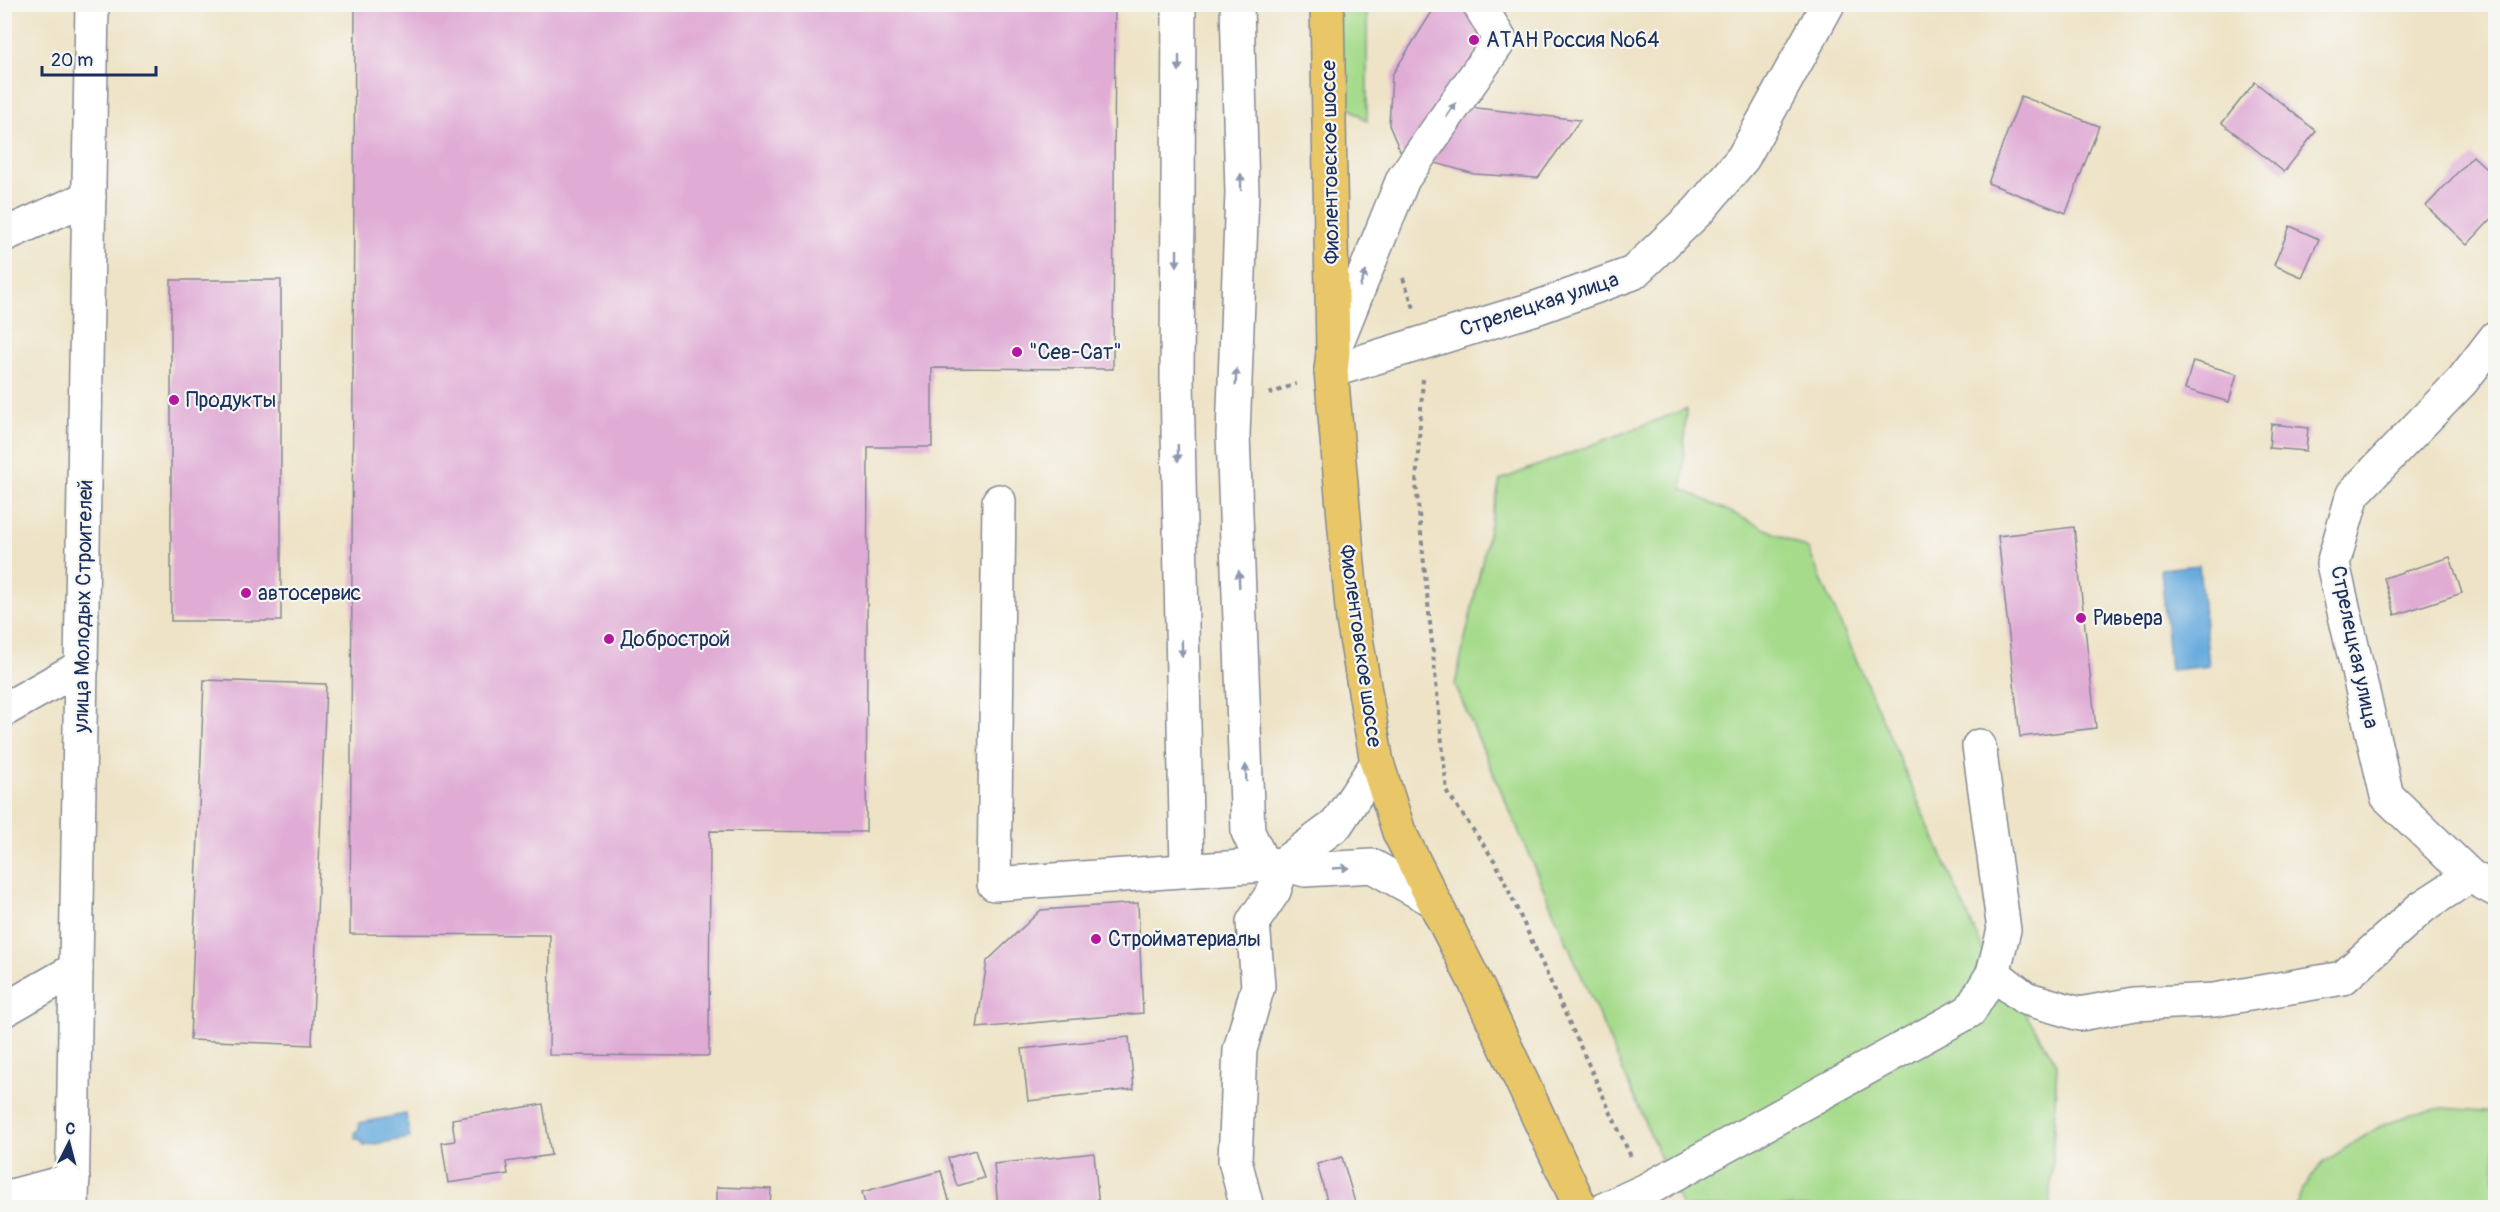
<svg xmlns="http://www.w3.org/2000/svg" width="2500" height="1212" font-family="Pangolin,sans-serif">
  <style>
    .green { fill: #a6db8b; stroke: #608574; stroke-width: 1.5 }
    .water { fill: #67abdd; stroke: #416d9e; stroke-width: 1.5 }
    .building { fill: #e0abd5 }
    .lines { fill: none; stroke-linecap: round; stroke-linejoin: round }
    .minor-casing { stroke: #848992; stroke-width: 36 }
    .major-casing { stroke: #848992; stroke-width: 36 }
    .path { stroke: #848992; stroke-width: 4; stroke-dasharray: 4.5 4.5; stroke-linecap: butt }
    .minor { stroke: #fff; stroke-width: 33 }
    .major { stroke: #e9c769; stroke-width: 33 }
    .oneway { fill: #8d97ae }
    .poi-dot { fill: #b5179e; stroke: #f6f6f2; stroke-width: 2 }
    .labels { text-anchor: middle; stroke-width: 4.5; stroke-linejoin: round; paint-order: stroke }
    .poi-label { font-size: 21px; fill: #1b2f5e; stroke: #f6f6f2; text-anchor: start }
    .street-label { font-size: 21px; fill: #1b2f5e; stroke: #f6f6f2 }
  </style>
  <rect width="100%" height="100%" fill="#f6f6f2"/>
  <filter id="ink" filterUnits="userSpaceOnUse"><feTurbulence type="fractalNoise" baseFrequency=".0167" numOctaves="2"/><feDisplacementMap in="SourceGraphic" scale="12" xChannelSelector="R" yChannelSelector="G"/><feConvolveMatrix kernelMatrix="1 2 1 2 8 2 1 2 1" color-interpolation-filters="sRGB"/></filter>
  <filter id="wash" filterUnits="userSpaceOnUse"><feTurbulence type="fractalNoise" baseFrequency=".008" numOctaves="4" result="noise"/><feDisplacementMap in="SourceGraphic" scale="24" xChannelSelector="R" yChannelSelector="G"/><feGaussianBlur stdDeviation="1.35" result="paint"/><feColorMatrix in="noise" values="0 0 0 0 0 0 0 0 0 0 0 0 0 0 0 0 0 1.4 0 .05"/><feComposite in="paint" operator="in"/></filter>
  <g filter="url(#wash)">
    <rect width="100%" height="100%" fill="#eee3c6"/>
    <g class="green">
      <path d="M1338,5h29v116l-29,-22z"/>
      <path d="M1686,409l-4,80 126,60 185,424 22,24 42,67 -7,143h-368l-227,-522 45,-205z"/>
      <path d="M2444,1108l51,4v95h-200l7,-17 20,-27 57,-36 32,-13z"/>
    </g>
    <g class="water">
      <path d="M2199,565l10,101 -39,4 -9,-101z"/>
      <path d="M406,1114l4,24 -46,8 -4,-7h-4l-1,-7 4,-3v-6z"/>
    </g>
    <g id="blocks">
      <g class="building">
        <path d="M355,4h760l-2,365 -181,-1v79h-64l-2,385 -156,-1 -1,225 -160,-1 1,-120 -200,-1z"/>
        <path d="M1437,4h72l-67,100 138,16 -42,58 -64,-4 -73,-21 -12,-28 3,-50z"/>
        <path d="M2255,82l61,49 -32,41 -62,-49z"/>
        <path d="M2021,96l78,30 -33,87 -78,-30z"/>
        <path d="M2473,156l23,21v37l-29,31 -41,-39z"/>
        <path d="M2290,226l29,13 -17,38 -28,-12z"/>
        <rect x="171" y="280" width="110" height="341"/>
        <path d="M2193,361l44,13 -8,28 -44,-13z"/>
        <path d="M2271,424l37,4 -2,23 -37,-3z"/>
        <path d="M2074,527l22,201 -76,9 -22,-201z"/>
        <path d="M2450,557l12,36 -67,22 -11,-37z"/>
        <path d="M204,680l122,4 -14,361 -122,-5z"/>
        <path d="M1138,903l5,110 -166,15 10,-67 54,-51z"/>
        <path d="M1129,1037l5,52 -106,12 -6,-52z"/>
        <path d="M543,1104l8,51 -45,7 2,12 -60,9 -6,-40 13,-2 -3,-22z"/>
        <path d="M975,1150l9,28 -27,8 -9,-28z"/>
        <path d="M1094,1153l5,55h-101l-4,-44z"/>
        <path d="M1342,1157l14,49 -27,2 -12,-44z"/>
        <path d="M941,1171l10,37h-85l-4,-16z"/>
        <path d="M717,1187l54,2 -1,19h-53z"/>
      </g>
    </g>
  </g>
  <g filter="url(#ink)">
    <use href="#blocks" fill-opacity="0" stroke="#848992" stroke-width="1.5"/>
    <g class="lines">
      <g class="minor-casing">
        <g id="minor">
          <path d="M1179,4l-2,376 10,490"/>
          <path d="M1237,4l5,189 -9,242 15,397 16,34"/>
          <path d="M4,235l85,-38"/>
          <path d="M2496,337l-34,44 -109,113 -20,70 54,232 83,80 26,14"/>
          <path d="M1333,352l70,-173 97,-139 -21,-36"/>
          <path d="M1331,371l205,-63 97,-35 65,-62 45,-53 85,-154"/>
          <path d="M999,501l-5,383 289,-20 22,6 67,-4 61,34"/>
          <path d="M4,710l78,-44"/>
          <path d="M1993,973l32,25 55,16 54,-10 80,-4 129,-22 79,-71 48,-31"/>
          <path d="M4,1010l72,-41"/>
          <path d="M4,1198l69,-18"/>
          <path d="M72,1208l20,-1204"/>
          <path d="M1247,1208l-12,-48 5,-110 18,-64 -5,-64 21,-31 9,-27 53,-39 41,-62"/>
          <path d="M1607,1208l39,-18 324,-179 23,-38 11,-43 -25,-184"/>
        </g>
      </g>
      <g class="major-casing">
        <path id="major" d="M1327,4l6,348 -2,19 22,249 24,143 22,69 78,154 104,222"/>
      </g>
      <g class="path">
        <path d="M1403,278l11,30"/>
        <path d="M1423,379l-7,105 31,308 49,71 136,296"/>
        <path d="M1269,394l27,-10"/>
      </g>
      <use href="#minor" class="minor"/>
      <use href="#major" class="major"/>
    </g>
    <defs><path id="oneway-solid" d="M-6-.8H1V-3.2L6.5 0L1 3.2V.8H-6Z" transform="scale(1.5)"/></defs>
    <g class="oneway">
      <use href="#oneway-solid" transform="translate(1179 63) rotate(90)"/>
      <use href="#oneway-solid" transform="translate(1451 110) rotate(-56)"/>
      <use href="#oneway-solid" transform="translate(1241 182) rotate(-91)"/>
      <use href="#oneway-solid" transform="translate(1177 258) rotate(90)"/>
      <use href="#oneway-solid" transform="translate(1363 279) rotate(-68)"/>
      <use href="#oneway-solid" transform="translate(1236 377) rotate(-88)"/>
      <use href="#oneway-solid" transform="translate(1178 453) rotate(89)"/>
      <use href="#oneway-solid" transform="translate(1239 579) rotate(-92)"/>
      <use href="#oneway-solid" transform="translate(1182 648) rotate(89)"/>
      <use href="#oneway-solid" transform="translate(1246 773) rotate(-92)"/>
      <use href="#oneway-solid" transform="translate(1341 868) rotate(-3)"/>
    </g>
  </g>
  <g class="poi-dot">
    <circle cx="1474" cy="40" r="6"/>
    <circle cx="1017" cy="352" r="6"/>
    <circle cx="174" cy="400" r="6"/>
    <circle cx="246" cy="593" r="6"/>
    <circle cx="2081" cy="618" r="6"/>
    <circle cx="609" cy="639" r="6"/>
    <circle cx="1096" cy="939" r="6"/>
  </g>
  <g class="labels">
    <g class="poi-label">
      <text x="1486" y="47">АТАН Россия №64</text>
      <text x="1029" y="359">"Сев-Сат"</text>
      <text x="186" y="407">Продукты</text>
      <text x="258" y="600">автосервис</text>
      <text x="2093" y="625">Ривьера</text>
      <text x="621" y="646">Добрострой</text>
      <text x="1108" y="946">Стройматериалы</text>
    </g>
    <g class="street-label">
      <text transform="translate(1330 162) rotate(-91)" y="7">Фиолентовское шоссе</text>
      <text transform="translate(1539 304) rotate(-18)" y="7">Стрелецкая улица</text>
      <text transform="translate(83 606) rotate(-89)" y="7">улица Молодых Строителей</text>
      <text transform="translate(1361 646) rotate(82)" y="7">Фиолентовское шоссе</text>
      <text transform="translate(2355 647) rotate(78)" y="7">Стрелецкая улица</text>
    </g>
  </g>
  <rect width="2500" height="1212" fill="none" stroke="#f6f6f2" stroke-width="24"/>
  <g transform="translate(69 1143) rotate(6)" stroke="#f6f6f2" stroke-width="4.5" paint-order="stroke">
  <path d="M0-4.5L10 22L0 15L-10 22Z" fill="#1b2f5e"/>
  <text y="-9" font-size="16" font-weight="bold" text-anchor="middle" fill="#1b2f5e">С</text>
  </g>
  <path d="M42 66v9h114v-9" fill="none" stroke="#1b2f5e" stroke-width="3"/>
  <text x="51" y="66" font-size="18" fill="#1b2f5e" stroke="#f6f6f2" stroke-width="4.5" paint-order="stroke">20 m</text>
</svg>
